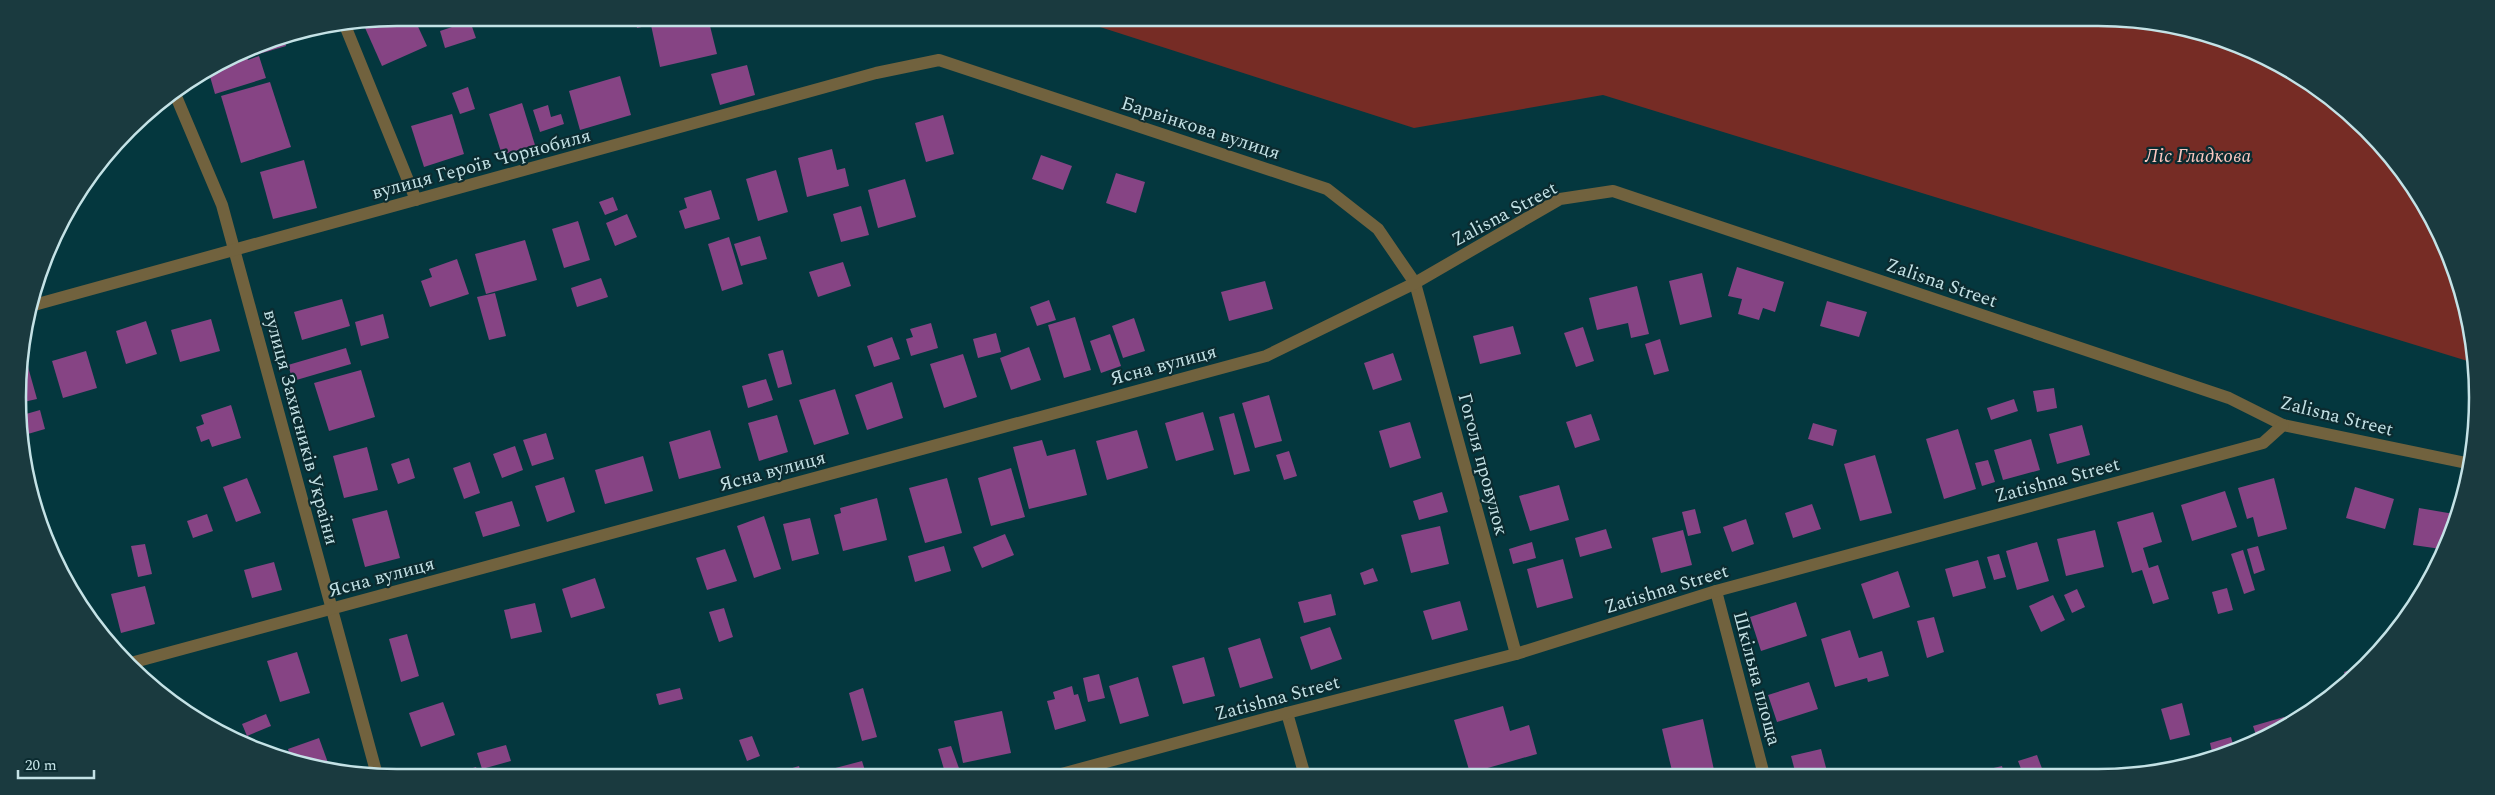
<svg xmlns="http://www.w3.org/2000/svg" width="2495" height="795" font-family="Spectral,serif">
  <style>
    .green { fill: #762c25 }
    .building { fill: #864484 }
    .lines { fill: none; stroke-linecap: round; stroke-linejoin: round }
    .minor { stroke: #71623e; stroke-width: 12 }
    .labels { text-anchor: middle; stroke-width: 4.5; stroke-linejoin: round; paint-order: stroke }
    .street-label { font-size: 19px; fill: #c4e2e6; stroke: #0b2b30 }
    .park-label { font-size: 19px; font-style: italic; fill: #fec9c1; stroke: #0b2b30 }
    .rim { fill: none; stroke: #c4e2e6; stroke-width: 2.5 }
  </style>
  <rect width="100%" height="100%" fill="#04373e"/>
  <path class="green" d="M1072,18h1025l75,7 71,22 66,35 57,47 48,58 35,65 21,72 4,39 -871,-268 -189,33z"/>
  <g class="building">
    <path d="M398,18h16l13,28 -45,20 -20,-45z"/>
    <path d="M635,18h73l9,36 -57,13 -9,-42 -14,3z"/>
    <path d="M470,21l6,17 -31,10 -5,-17z"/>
    <path d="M284,37l2,9 -37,11 -2,-7 5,-4z"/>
    <path d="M243,52h2l3,8 11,-4 7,22 -51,16 -6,-21z"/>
    <path d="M747,65l8,30 -35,10 -9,-31z"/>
    <path d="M620,76l11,39 -51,15 -11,-39z"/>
    <path d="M270,82l21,65 -50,16 -20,-67z"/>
    <path d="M468,87l7,22 -15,5 -8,-21z"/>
    <path d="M522,103l13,42 -33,10 -13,-41z"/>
    <path d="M548,105l3,12 10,-3 3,10 -24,8 -7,-22z"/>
    <path d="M452,114l12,40 -40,13 -13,-41z"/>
    <path d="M943,115l11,39 -28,8 -11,-39z"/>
    <path d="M832,149l5,21 8,-2 4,18 -42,11 -9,-39z"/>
    <path d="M1041,155l31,11 -9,24 -31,-11z"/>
    <path d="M304,160l13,48 -44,11 -13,-47z"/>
    <path d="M776,170l12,42 -30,9 -12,-42z"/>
    <path d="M1116,173l29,9 -9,31 -30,-10z"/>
    <path d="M905,179l11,38 -38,11 -10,-38z"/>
    <path d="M711,190l9,29 -35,10 -6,-18 8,-3 -3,-10z"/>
    <path d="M613,197l5,13 -13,5 -6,-13z"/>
    <path d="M861,206l8,29 -28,7 -8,-28z"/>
    <path d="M627,214l10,23 -22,9 -9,-23z"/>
    <path d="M578,221l12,39 -26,8 -12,-39z"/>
    <path d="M760,236l7,23 -26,7 -7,-22z"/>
    <path d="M729,237l14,47 -21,7 -14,-47z"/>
    <path d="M525,240l12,40 -51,14 -11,-40z"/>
    <path d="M457,259l12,35 -39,13 -9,-26 11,-4 -3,-8z"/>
    <path d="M843,262l8,24 -33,11 -9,-25z"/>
    <path d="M1737,267l47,15 -9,30 -12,-4 -4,12 -21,-6 4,-15 -14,-3z"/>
    <path d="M1702,273l10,44 -32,8 -11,-44z"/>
    <path d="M601,278l7,19 -31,10 -6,-19z"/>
    <path d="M1265,281l8,28 -44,12 -8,-29z"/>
    <path d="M1637,286l12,48 -18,4 -3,-15 -31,7 -8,-32z"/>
    <path d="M495,293l11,43 -17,4 -12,-43z"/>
    <path d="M342,299l8,27 -48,14 -8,-28z"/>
    <path d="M1049,300l7,20 -19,6 -7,-19z"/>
    <path d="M1827,301l40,11 -8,25 -39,-11z"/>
    <path d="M383,314l6,24 -28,8 -6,-24z"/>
    <path d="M1075,317l16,53 -27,8 -16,-53z"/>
    <path d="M1134,318l11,33 -22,7 -11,-32z"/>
    <path d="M211,319l9,32 -40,11 -9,-32z"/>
    <path d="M146,321l11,33 -31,10 -10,-33z"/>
    <path d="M931,323l7,25 -27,8 -5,-17 7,-2 -3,-8z"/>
    <path d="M1513,326l8,28 -41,10 -7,-28z"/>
    <path d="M1583,327l11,34 -18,6 -12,-34z"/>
    <path d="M996,333l5,19 -23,6 -5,-19z"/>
    <path d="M1110,334l11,32 -20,7 -11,-32z"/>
    <path d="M892,337l8,22 -26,8 -7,-21z"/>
    <path d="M1660,339l9,32 -15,4 -9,-31z"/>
    <path d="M1029,347l12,33 -30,10 -11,-32z"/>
    <path d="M346,348l5,16 -58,17 -5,-16z"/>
    <path d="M783,350l9,34 -14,4 -10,-34z"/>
    <path d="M86,351l11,37 -34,10 -11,-37z"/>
    <path d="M1393,353l9,27 -29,10 -9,-27z"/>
    <path d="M963,354l14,43 -33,11 -14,-44z"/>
    <path d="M28,367l9,32 -18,4 1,-34z"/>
    <path d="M361,370l14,47 -46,14 -15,-48z"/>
    <path d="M766,379l7,21 -25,8 -6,-22z"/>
    <path d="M892,382l11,36 -36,12 -12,-35z"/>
    <path d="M2054,388l3,20 -20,4 -4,-21z"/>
    <path d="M835,389l14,45 -35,11 -15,-45z"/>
    <path d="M1269,395l13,46 -27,7 -13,-45z"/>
    <path d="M2014,399l4,12 -27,9 -4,-12z"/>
    <path d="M231,405l10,33 -29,9 -3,-8 -8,3 -5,-15 8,-3 -3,-9z"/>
    <path d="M40,410l5,19 -24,7 -2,-20z"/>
    <path d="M1203,412l11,38 -38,11 -11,-38z"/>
    <path d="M1234,413l16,58 -16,4 -15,-58z"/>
    <path d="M1591,414l9,26 -25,8 -9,-26z"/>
    <path d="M777,415l11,37 -29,9 -11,-38z"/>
    <path d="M1410,422l11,36 -31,10 -11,-37z"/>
    <path d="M1813,423l24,7 -4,16 -25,-7z"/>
    <path d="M2082,425l8,30 -33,9 -8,-30z"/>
    <path d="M1958,429l18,60 -32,10 -18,-60z"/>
    <path d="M710,430l11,38 -42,11 -10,-37z"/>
    <path d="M1137,430l11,38 -41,12 -11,-39z"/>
    <path d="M546,433l8,26 -22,7 -9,-26z"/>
    <path d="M2031,439l9,31 -37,10 -9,-30z"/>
    <path d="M1042,440l5,16 28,-7 12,46 -58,14 -16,-62z"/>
    <path d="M515,446l8,24 -21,8 -9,-24z"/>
    <path d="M367,447l11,43 -34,8 -11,-42z"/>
    <path d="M1289,451l8,25 -13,4 -8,-25z"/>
    <path d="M1875,455l17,58 -32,8 -16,-57z"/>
    <path d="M643,456l10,35 -48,13 -10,-34z"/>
    <path d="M409,458l6,20 -17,6 -7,-20z"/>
    <path d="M1988,460l7,22 -13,4 -7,-23z"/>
    <path d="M470,462l10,31 -16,6 -11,-31z"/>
    <path d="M1011,468l14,49 -34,9 -13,-48z"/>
    <path d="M564,477l11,35 -28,10 -12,-36z"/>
    <path d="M247,478l14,35 -25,9 -13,-35z"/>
    <path d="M947,478l15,55 -37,10 -16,-55z"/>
    <path d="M2274,478l13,51 -29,8 -5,-20 -6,2 -9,-31z"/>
    <path d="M1559,485l10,35 -39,11 -11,-35z"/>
    <path d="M2355,487l39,12 -9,30 -39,-11z"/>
    <path d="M2225,491l12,36 -45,14 -11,-36z"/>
    <path d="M1442,492l6,20 -29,8 -6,-19z"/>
    <path d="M877,498l10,42 -44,11 -9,-36 7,-2 -1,-5z"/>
    <path d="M512,501l8,25 -37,11 -8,-25z"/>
    <path d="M1812,504l9,25 -28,9 -8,-25z"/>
    <path d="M2419,508l35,6 -13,35 -28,-4z"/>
    <path d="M1695,509l6,24 -13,3 -6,-24z"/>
    <path d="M387,510l13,48 -35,9 -13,-48z"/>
    <path d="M2153,512l9,30 -19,6 6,20 9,-3 11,34 -16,5 -11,-34 -10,3 -15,-51z"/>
    <path d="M207,514l6,17 -20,7 -6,-17z"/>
    <path d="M764,516l17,53 -27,9 -17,-52z"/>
    <path d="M810,518l9,36 -27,7 -9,-37z"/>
    <path d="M1746,519l8,25 -22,8 -9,-25z"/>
    <path d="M1440,526l9,38 -38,9 -10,-38z"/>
    <path d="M1606,529l6,19 -32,9 -5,-19z"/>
    <path d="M1683,530l9,35 -31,8 -9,-35z"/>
    <path d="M2095,530l9,37 -38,9 -9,-37z"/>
    <path d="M1005,534l9,21 -32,13 -9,-21z"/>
    <path d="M1532,542l4,16 -23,6 -4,-15z"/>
    <path d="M2037,542l12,39 -32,9 -11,-39z"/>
    <path d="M145,544l7,30 -14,3 -7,-31z"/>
    <path d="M944,546l7,25 -36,11 -7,-26z"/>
    <path d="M2258,546l7,24 -11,4 -7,-25z"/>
    <path d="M725,549l12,32 -30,9 -11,-32z"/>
    <path d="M2243,550l12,40 -11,4 -13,-40z"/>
    <path d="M1999,554l7,23 -12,3 -7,-23z"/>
    <path d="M1563,559l10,39 -36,10 -10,-39z"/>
    <path d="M1978,560l8,28 -33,9 -8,-28z"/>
    <path d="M274,562l8,28 -30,8 -8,-28z"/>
    <path d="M1373,568l5,13 -14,4 -4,-12z"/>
    <path d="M1898,571l12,36 -37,12 -12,-35z"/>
    <path d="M595,578l10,30 -34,10 -9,-29z"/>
    <path d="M145,586l10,38 -34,9 -10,-39z"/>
    <path d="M2227,588l6,22 -15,4 -6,-22z"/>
    <path d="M2077,589l8,18 -13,6 -8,-18z"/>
    <path d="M1331,594l5,21 -32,8 -6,-21z"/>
    <path d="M2053,595l12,25 -24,12 -12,-26z"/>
    <path d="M1460,601l8,29 -36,10 -9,-29z"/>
    <path d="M1796,602l11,34 -46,15 -11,-34z"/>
    <path d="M535,603l7,29 -31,7 -7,-29z"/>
    <path d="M724,608l9,29 -14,5 -10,-30z"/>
    <path d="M1934,617l10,35 -17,6 -10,-37z"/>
    <path d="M1330,627l12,32 -31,11 -11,-33z"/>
    <path d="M1850,630l9,28 23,-7 7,25 -21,6 -1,-4 -32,9 -14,-48z"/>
    <path d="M407,634l12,42 -18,6 -12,-43z"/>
    <path d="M1260,638l13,40 -33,10 -12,-40z"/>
    <path d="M297,652l13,41 -30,9 -13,-41z"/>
    <path d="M1204,657l11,39 -32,8 -11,-38z"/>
    <path d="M2359,667l1,2 -12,15 -4,-12z"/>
    <path d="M1099,674l6,24 -17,4 -5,-24z"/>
    <path d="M1138,677l11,39 -29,8 -11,-38z"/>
    <path d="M1809,682l9,27 -41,13 -9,-27z"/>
    <path d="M1072,686l2,9 4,-1 8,27 -31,9 -8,-29 8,-2 -2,-7z"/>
    <path d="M680,688l3,11 -24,6 -3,-11z"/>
    <path d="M863,688l14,49 -15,4 -13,-48z"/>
    <path d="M443,702l12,33 -34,12 -12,-34z"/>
    <path d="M2182,703l8,32 -20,5 -9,-31z"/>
    <path d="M1503,706l7,25 19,-6 8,29 -67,19 -16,-53z"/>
    <path d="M1002,711l9,42 -48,10 -9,-42z"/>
    <path d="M266,714l5,12 -24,10 -5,-12z"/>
    <path d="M2284,717l3,7 -22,14 -7,3 -5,-15z"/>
    <path d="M1703,719l11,51 -23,5h-18l-11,-46z"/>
    <path d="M752,736l8,20 -13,5 -8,-21z"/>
    <path d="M2231,737l3,11 -46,14v-3l24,-7 -2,-9z"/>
    <path d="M319,738l12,33 -39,-10 -4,-12z"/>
    <path d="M506,745l5,16 -29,8 -5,-16z"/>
    <path d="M951,746l9,25 -14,5 -8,-27z"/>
    <path d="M1821,749l7,26h-32l-5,-19z"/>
    <path d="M2037,755l7,19h-21l-5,-13z"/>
    <path d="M862,761l5,16h-42l-1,-6z"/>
    <path d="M799,766l3,11h-36v-1z"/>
    <path d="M2002,766l2,8 -22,1 -1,-4z"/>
    <path d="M476,767l4,10h-36z"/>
    <path d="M1238,769l2,7h-26v-1z"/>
  </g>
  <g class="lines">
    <g class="minor">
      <path d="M344,23l72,177"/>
      <path d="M175,94l47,111 155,570"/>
      <path d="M34,305l842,-232 63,-13 388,129 51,40 37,54 101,371"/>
      <path d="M1716,591l48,184"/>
      <path d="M127,664l1139,-308 149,-73 145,-84 53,-8 616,207 54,27 188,39"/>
      <path d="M1287,713l18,63"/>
      <path d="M1054,776l233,-63 229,-59 200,-63 547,-148 20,-18"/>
    </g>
  </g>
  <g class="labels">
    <g class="street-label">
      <text transform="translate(1201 127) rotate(18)" y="7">Барвінкова вулиця</text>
      <text transform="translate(481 163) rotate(-15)" y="7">вулиця Героїв Чорнобиля</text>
      <text transform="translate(1504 213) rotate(-28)" y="7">Zalisna Street</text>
      <text transform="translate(1942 282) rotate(19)" y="7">Zalisna Street</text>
      <text transform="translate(1163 364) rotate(-15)" y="7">Ясна вулиця</text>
      <text transform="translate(2337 415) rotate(14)" y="7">Zalisna Street</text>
      <text transform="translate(302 427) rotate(75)" y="7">вулиця Захисників України</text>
      <text transform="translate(1484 464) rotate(75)" y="7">Гоголя провулок</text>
      <text transform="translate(772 470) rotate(-15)" y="7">Ясна вулиця</text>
      <text transform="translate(2057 479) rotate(-15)" y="7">Zatishna Street</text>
      <text transform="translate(381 576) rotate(-15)" y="7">Ясна вулиця</text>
      <text transform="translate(1666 588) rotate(-17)" y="7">Zatishna Street</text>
      <text transform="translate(1758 678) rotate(75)" y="7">Шкільна площа</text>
      <text transform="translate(1277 697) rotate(-15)" y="7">Zatishna Street</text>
    </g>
    <g class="park-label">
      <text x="2198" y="162">Ліс Гладкова</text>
    </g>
  </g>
  <path d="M0 0H2495V795H0ZM397 26H2098A371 371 0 0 1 2469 397V398A371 371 0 0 1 2098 769H397A371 371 0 0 1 26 398V397A371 371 0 0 1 397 26Z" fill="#1a3a3f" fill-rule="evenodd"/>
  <path class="rim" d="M397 26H2098A371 371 0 0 1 2469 397V398A371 371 0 0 1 2098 769H397A371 371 0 0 1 26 398V397A371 371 0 0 1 397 26Z"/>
  <path d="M18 770v8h76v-8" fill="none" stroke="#c4e2e6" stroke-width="2.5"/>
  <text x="25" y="770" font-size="15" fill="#c4e2e6" stroke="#0b2b30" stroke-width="4" paint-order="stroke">20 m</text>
</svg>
